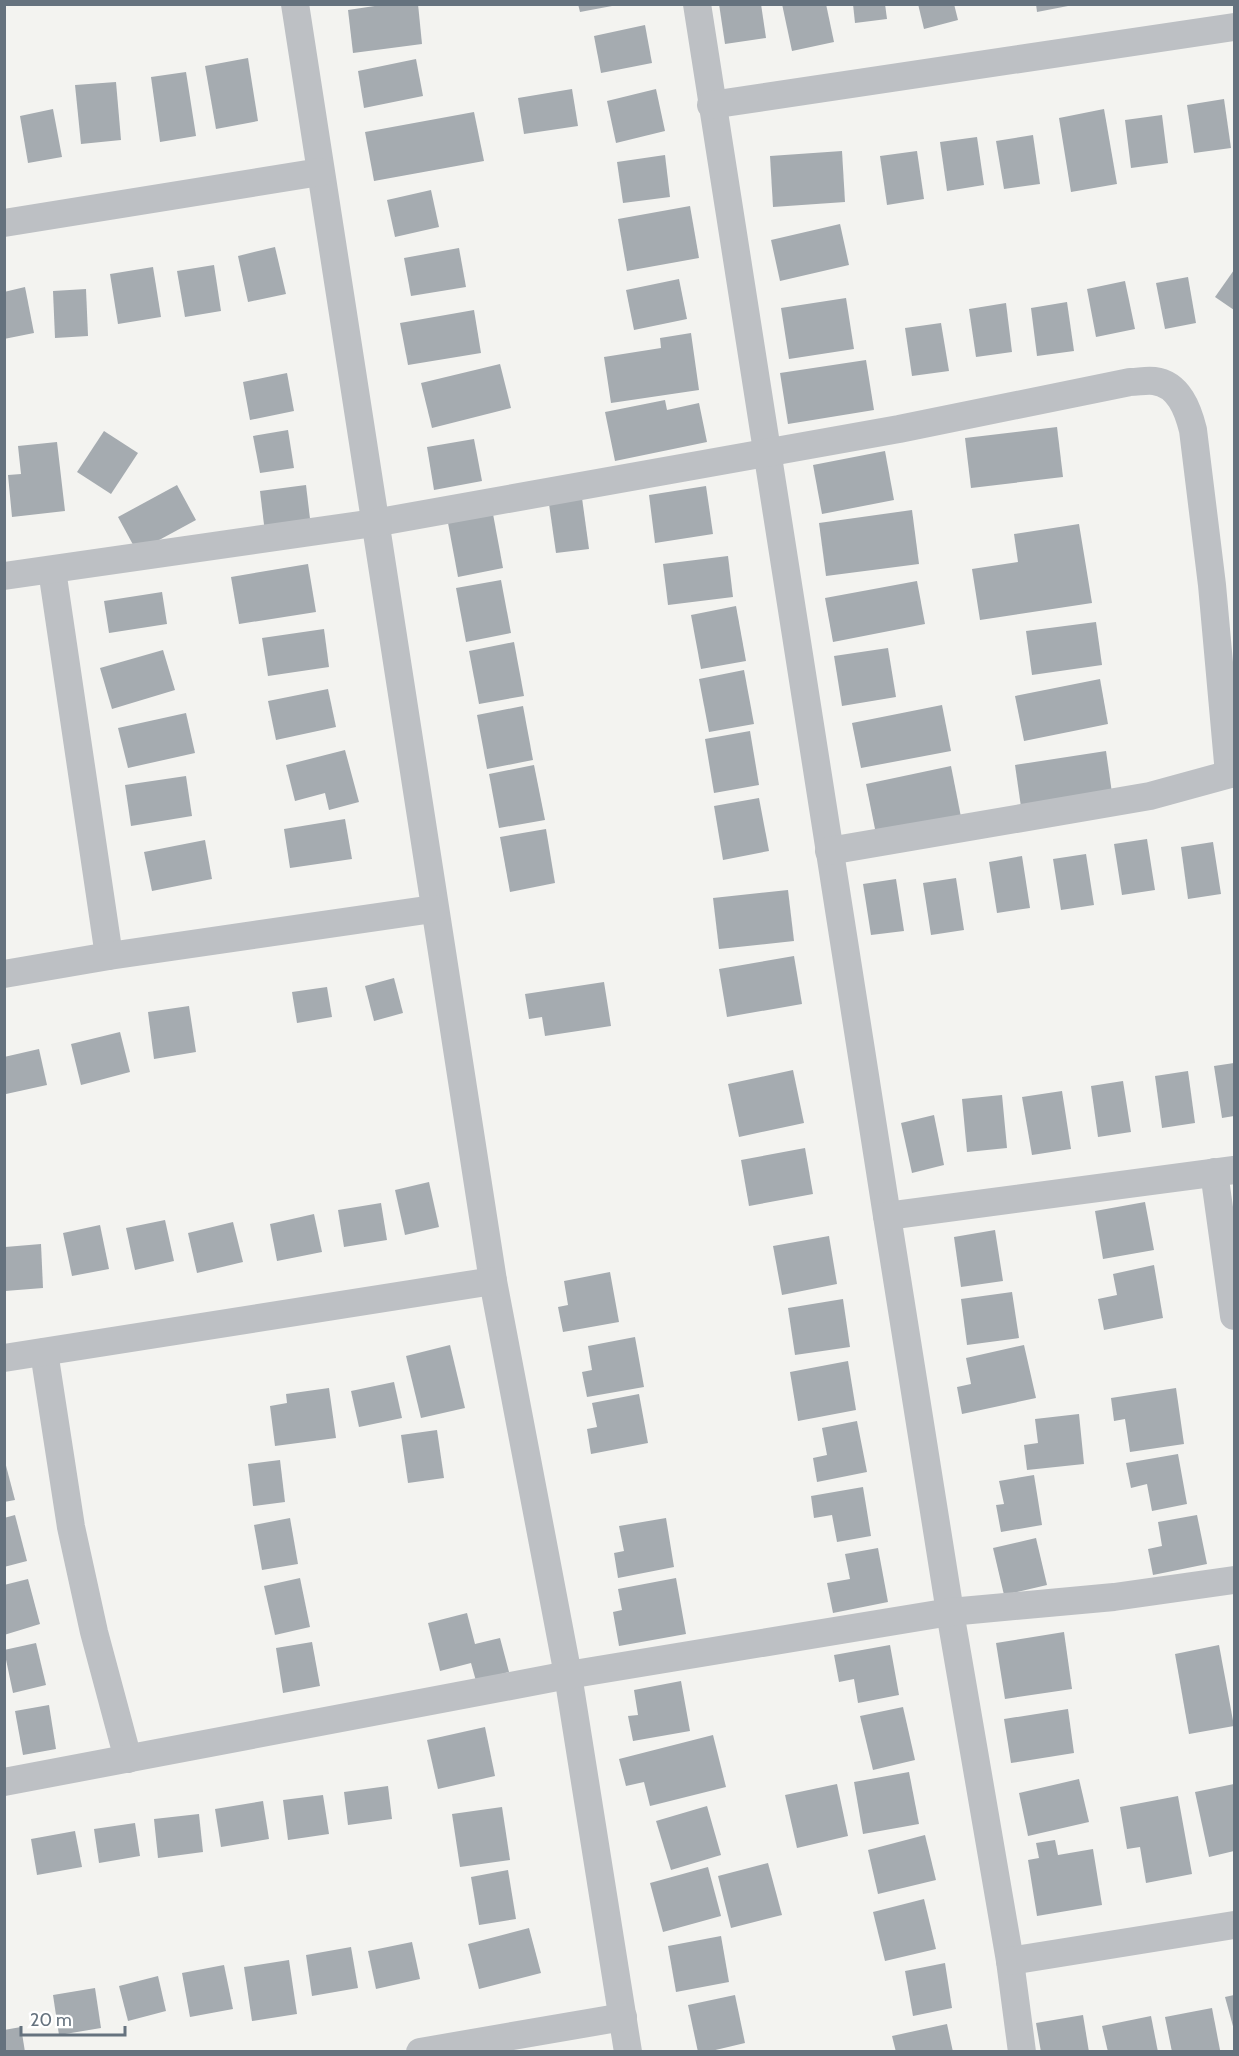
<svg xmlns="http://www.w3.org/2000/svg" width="1239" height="2056" font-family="Cabin,sans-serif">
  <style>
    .building { fill: #a5abb0 }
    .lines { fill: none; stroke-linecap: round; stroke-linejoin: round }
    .minor { stroke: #bdc0c4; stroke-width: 28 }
  </style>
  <rect width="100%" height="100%" fill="#f3f3f0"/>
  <g class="building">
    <path d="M388,4h30l4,40 -69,9 -5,-43z"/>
    <path d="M578,4h34v2l-32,6z"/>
    <path d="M719,4h42l5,34 -41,6z"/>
    <path d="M782,4h44l8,38 -42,9z"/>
    <path d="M853,4h32l2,15 -32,4z"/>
    <path d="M918,4h36l4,16 -34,9z"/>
    <path d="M1036,4h32v2l-31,6z"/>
    <path d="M645,25l7,38 -51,10 -7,-37z"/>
    <path d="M248,58l10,63 -42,8 -11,-63z"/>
    <path d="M416,59l7,37 -59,12 -6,-37z"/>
    <path d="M186,72l10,64 -36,6 -9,-65z"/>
    <path d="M116,82l5,58 -40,4 -6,-59z"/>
    <path d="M572,89l6,37 -54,8 -6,-36z"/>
    <path d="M656,89l9,42 -49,12 -9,-42z"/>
    <path d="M1224,99l7,49 -37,5 -7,-48z"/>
    <path d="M53,109l9,48 -34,6 -8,-47z"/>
    <path d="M1104,109l13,75 -46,8 -12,-74z"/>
    <path d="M474,112l10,49 -110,20 -9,-49z"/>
    <path d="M1162,115l6,48 -37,5 -6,-48z"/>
    <path d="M1033,135l7,49 -36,5 -8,-48z"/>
    <path d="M977,137l7,48 -37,6 -7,-49z"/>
    <path d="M842,151l3,51 -72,5 -3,-51z"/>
    <path d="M917,151l7,48 -37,6 -7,-49z"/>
    <path d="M665,155l5,42 -47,6 -6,-41z"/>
    <path d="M431,190l8,37 -44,10 -8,-37z"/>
    <path d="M690,206l9,52 -72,13 -9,-52z"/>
    <path d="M840,224l9,41 -69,16 -9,-41z"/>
    <path d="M275,247l11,47 -38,8 -10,-46z"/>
    <path d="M459,248l7,39 -55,9 -7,-38z"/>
    <path d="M214,265l7,46 -36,6 -8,-46z"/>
    <path d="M153,267l8,50 -43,7 -8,-50z"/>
    <path d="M1234,270v40l-19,-13z"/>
    <path d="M1188,277l8,46 -31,6 -9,-46z"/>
    <path d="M679,279l8,40 -53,11 -8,-40z"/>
    <path d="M1125,281l10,48 -39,8 -9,-48z"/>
    <path d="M25,287l9,46 -30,6v-47z"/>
    <path d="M86,289l2,47 -33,2 -2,-47z"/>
    <path d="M846,298l8,51 -65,10 -8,-51z"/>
    <path d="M1067,302l7,49 -37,5 -6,-48z"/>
    <path d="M1006,303l6,49 -36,5 -7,-48z"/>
    <path d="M474,310l7,43 -73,12 -8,-42z"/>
    <path d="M941,323l8,48 -37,5 -7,-48z"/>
    <path d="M691,333l8,57 -88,13 -7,-46 57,-9 -1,-10z"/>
    <path d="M866,360l8,50 -86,14 -8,-51z"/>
    <path d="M500,364l11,44 -79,20 -11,-45z"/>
    <path d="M287,373l7,38 -44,9 -7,-38z"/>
    <path d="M665,400l2,10 32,-7 8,39 -92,19 -10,-49z"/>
    <path d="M1057,427l6,50 -92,11 -6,-50z"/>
    <path d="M288,430l6,38 -34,5 -7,-37z"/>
    <path d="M104,431l34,22 -27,41 -34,-22z"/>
    <path d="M474,439l8,42 -48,9 -7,-43z"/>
    <path d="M57,442l8,69 -53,6 -4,-42 13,-1 -3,-28z"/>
    <path d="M885,451l9,49 -72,14 -9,-49z"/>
    <path d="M177,485l19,35 -59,32 -19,-35z"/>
    <path d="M306,485l5,42 -46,6 -5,-42z"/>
    <path d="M706,486l7,48 -58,9 -6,-48z"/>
    <path d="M582,498l7,51 -33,4 -7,-49z"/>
    <path d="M912,510l7,54 -93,12 -7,-53z"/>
    <path d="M493,514l10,54 -45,9 -10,-54z"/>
    <path d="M1079,524l13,79 -112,17 -8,-51 46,-7 -4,-28z"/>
    <path d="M728,556l5,41 -65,8 -5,-41z"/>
    <path d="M308,564l8,48 -77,12 -8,-47z"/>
    <path d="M501,580l10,53 -45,9 -10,-54z"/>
    <path d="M917,581l8,43 -92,18 -8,-44z"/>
    <path d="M162,592l5,32 -58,9 -5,-32z"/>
    <path d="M736,606l10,55 -45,8 -10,-54z"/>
    <path d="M1096,622l6,43 -70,10 -6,-44z"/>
    <path d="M324,629l5,38 -61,9 -6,-38z"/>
    <path d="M514,642l10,54 -45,8 -10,-53z"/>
    <path d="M888,648l8,49 -54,9 -8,-50z"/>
    <path d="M163,650l12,40 -63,19 -12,-41z"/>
    <path d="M744,670l10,54 -45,8 -10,-53z"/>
    <path d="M1100,679l8,45 -84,17 -9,-45z"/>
    <path d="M328,689l8,38 -60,13 -8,-39z"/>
    <path d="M942,705l9,46 -90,17 -9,-45z"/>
    <path d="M523,706l10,54 -46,9 -10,-54z"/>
    <path d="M186,713l9,40 -67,15 -10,-40z"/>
    <path d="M750,731l9,54 -45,8 -9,-54z"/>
    <path d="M345,750l14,52 -30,8 -4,-17 -30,8 -9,-36z"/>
    <path d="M1106,751l6,42 -91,14 -6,-42z"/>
    <path d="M534,765l11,55 -46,8 -10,-54z"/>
    <path d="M951,766l10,51 -85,17 -10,-50z"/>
    <path d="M186,776l6,40 -61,10 -6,-41z"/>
    <path d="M759,798l10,53 -46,9 -9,-54z"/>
    <path d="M345,819l7,40 -62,9 -6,-39z"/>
    <path d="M546,829l9,54 -45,9 -10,-55z"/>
    <path d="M1147,839l8,51 -33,5 -8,-51z"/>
    <path d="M205,840l7,39 -60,12 -8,-39z"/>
    <path d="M1213,842l8,52 -33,5 -7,-52z"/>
    <path d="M1086,854l8,51 -33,5 -8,-51z"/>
    <path d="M1022,856l8,52 -33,5 -8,-51z"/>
    <path d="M956,878l8,52 -33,5 -8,-52z"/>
    <path d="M896,879l8,52 -33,4 -8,-51z"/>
    <path d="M788,890l6,51 -75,8 -6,-51z"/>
    <path d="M794,956l8,48 -75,13 -8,-48z"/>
    <path d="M394,978l9,35 -29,8 -9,-35z"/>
    <path d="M604,982l7,44 -66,10 -3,-19 -13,2 -4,-25z"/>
    <path d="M327,987l5,30 -35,6 -5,-31z"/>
    <path d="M189,1006l7,46 -42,7 -6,-47z"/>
    <path d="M120,1032l10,40 -49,13 -10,-41z"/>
    <path d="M39,1049l8,36 -41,9 -2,-37z"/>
    <path d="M1234,1063v53l-12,2 -8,-52z"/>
    <path d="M793,1070l11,53 -65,14 -11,-53z"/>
    <path d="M1188,1071l7,52 -33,5 -7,-52z"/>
    <path d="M1123,1081l8,51 -33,5 -7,-51z"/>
    <path d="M1062,1091l9,58 -39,6 -10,-58z"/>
    <path d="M1002,1095l5,53 -40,4 -5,-53z"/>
    <path d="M934,1115l10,50 -32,8 -11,-50z"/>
    <path d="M805,1148l8,46 -64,12 -8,-46z"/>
    <path d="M429,1182l10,45 -34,8 -10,-45z"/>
    <path d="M1145,1202l9,48 -51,9 -8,-48z"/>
    <path d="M381,1203l6,37 -43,7 -6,-37z"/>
    <path d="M314,1214l8,38 -45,9 -7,-37z"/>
    <path d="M165,1220l9,41 -39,9 -9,-42z"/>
    <path d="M233,1222l10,40 -46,11 -9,-40z"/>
    <path d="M100,1225l9,44 -37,7 -9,-43z"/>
    <path d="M995,1230l8,51 -42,6 -7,-50z"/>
    <path d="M829,1236l8,48 -55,11 -9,-49z"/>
    <path d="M41,1244l2,44 -38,3v-44z"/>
    <path d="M1154,1265l9,53 -59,12 -6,-31 19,-4 -4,-21z"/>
    <path d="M610,1272l9,50 -56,10 -5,-25 10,-2 -4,-24z"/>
    <path d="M1012,1292l7,46 -52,7 -6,-46z"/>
    <path d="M843,1299l7,48 -55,8 -7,-47z"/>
    <path d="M635,1337l9,50 -57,10 -5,-25 10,-2 -4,-24z"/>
    <path d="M450,1345l15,63 -44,10 -15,-62z"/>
    <path d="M1024,1345l12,53 -74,16 -5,-27 14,-3 -5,-26z"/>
    <path d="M848,1361l8,49 -58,11 -8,-49z"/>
    <path d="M394,1382l8,36 -43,9 -8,-36z"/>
    <path d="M329,1388l7,50 -61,8 -5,-40 17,-3 -1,-9z"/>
    <path d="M1176,1388l8,56 -54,8 -5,-33 -11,2 -3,-23z"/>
    <path d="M639,1394l9,49 -57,11 -4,-25 10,-2 -5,-24z"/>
    <path d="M1079,1414l5,50 -57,6 -3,-25 14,-2 -3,-24z"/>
    <path d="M857,1421l10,51 -50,10 -4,-24 14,-3 -5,-27z"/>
    <path d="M437,1430l7,48 -36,5 -7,-48z"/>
    <path d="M1178,1454l9,50 -35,7 -5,-27 -16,4 -5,-25z"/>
    <path d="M4,1458l11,42 -11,2z"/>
    <path d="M280,1460l5,42 -32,4 -5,-42z"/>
    <path d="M1034,1475l8,50 -41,7 -5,-27 8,-1 -5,-23z"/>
    <path d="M863,1487l8,49 -34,6 -5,-27 -18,3 -3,-22z"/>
    <path d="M15,1515l12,46 -23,6v-49z"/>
    <path d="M1197,1515l10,49 -54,11 -5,-26 14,-3 -4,-24z"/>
    <path d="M290,1518l8,46 -36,6 -8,-45z"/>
    <path d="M666,1518l8,49 -56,11 -4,-25 10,-2 -5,-25z"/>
    <path d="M1036,1538l11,47 -43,10 -11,-47z"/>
    <path d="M878,1548l10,54 -55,11 -6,-30 23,-4 -5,-25z"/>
    <path d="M300,1578l10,49 -35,8 -11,-49z"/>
    <path d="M676,1578l10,56 -67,12 -6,-34 9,-2 -4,-21z"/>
    <path d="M28,1579l12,45 -36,11v-50z"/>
    <path d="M467,1613l8,31 25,-6 9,34 -33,9 -5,-18 -31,8 -12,-48z"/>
    <path d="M1064,1632l8,57 -67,10 -9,-56z"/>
    <path d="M312,1642l8,44 -37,7 -7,-45z"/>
    <path d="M36,1643l10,42 -33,8 -9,-43z"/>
    <path d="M890,1645l9,50 -41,8 -4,-24 -15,3 -5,-27z"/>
    <path d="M1219,1645l15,81 -45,8 -14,-80z"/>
    <path d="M681,1681l9,50 -57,10 -5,-25 10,-1 -4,-25z"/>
    <path d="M49,1705l7,44 -33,6 -8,-44z"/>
    <path d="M903,1707l12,53 -42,10 -13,-54z"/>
    <path d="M1068,1709l6,44 -63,10 -7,-44z"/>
    <path d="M485,1727l10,49 -57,13 -11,-49z"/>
    <path d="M713,1735l13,52 -76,19 -6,-24 -18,4 -7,-27z"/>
    <path d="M909,1772l10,52 -56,10 -9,-52z"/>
    <path d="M1079,1779l10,43 -61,14 -9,-43z"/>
    <path d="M837,1784l11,52 -51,12 -12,-53z"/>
    <path d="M1234,1784v67l-25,6 -14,-65z"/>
    <path d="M388,1786l4,33 -44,6 -4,-33z"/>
    <path d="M323,1795l6,39 -41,6 -5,-40z"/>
    <path d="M1178,1796l14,78 -46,9 -6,-36 -13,2 -7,-42z"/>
    <path d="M263,1801l6,38 -48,8 -6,-38z"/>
    <path d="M707,1806l14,49 -50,15 -15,-49z"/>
    <path d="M502,1807l8,53 -50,7 -8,-53z"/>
    <path d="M199,1814l4,38 -45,6 -4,-39z"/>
    <path d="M135,1823l5,33 -41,7 -5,-34z"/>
    <path d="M75,1831l7,36 -45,8 -6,-36z"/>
    <path d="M925,1835l11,45 -58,14 -10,-44z"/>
    <path d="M1055,1840l3,15 35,-6 9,56 -65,11 -9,-56 11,-2 -3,-15z"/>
    <path d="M768,1863l14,52 -51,13 -13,-52z"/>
    <path d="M708,1867l13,49 -58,16 -13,-49z"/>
    <path d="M508,1870l8,49 -37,6 -8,-48z"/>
    <path d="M924,1899l12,50 -51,12 -12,-49z"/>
    <path d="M529,1928l12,45 -62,16 -11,-45z"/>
    <path d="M721,1936l8,46 -53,10 -8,-46z"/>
    <path d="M412,1942l8,37 -44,10 -8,-38z"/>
    <path d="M351,1947l7,41 -46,8 -6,-41z"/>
    <path d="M289,1960l8,54 -45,7 -8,-54z"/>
    <path d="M945,1963l7,45 -39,8 -8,-45z"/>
    <path d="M224,1965l9,44 -43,8 -8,-44z"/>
    <path d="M158,1976l8,35 -38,10 -9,-35z"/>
    <path d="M95,1988l6,40 -42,7 -6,-40z"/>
    <path d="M735,1995l10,48 -38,9h-9l-10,-47z"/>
    <path d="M1234,1995v35l-9,-33z"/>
    <path d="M1212,2008l8,42 -48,2 -7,-35z"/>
    <path d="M1083,2015l6,37h-48l-5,-29z"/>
    <path d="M1151,2016l7,36h-50l-6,-26z"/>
    <path d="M947,2024l6,28h-57l-4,-16z"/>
    <path d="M21,2027l4,25h-21v-22z"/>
  </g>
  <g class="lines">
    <g class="minor">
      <path d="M295,4l198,1277 75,394 60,377"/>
      <path d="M697,4l190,1212 63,396 60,349 12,91"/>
      <path d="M711,105l523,-78"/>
      <path d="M4,223l316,-51"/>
      <path d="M52,570l57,386"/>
      <path d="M4,576l370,-53 525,-94 231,-47c8,0 16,-2 24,-1 25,3 34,29 39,49l19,155 17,189"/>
      <path d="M829,851l321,-55 84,-23"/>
      <path d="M4,974l105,-18 324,-47"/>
      <path d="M1214,1172l20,144"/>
      <path d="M887,1216l347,-46"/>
      <path d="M44,1352l27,175 23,105 34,127"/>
      <path d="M4,1358l489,-77"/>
      <path d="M4,1782l564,-107 382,-63 164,-15 120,-17"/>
      <path d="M1010,1961l224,-36"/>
      <path d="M420,2052l203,-35"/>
    </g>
  </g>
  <rect width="1239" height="2056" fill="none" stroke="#65727e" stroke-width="12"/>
  <path d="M21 2026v9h104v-9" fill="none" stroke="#65727e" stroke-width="3"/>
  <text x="30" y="2026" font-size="18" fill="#65727e" stroke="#ffffff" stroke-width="4.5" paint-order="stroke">20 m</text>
</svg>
